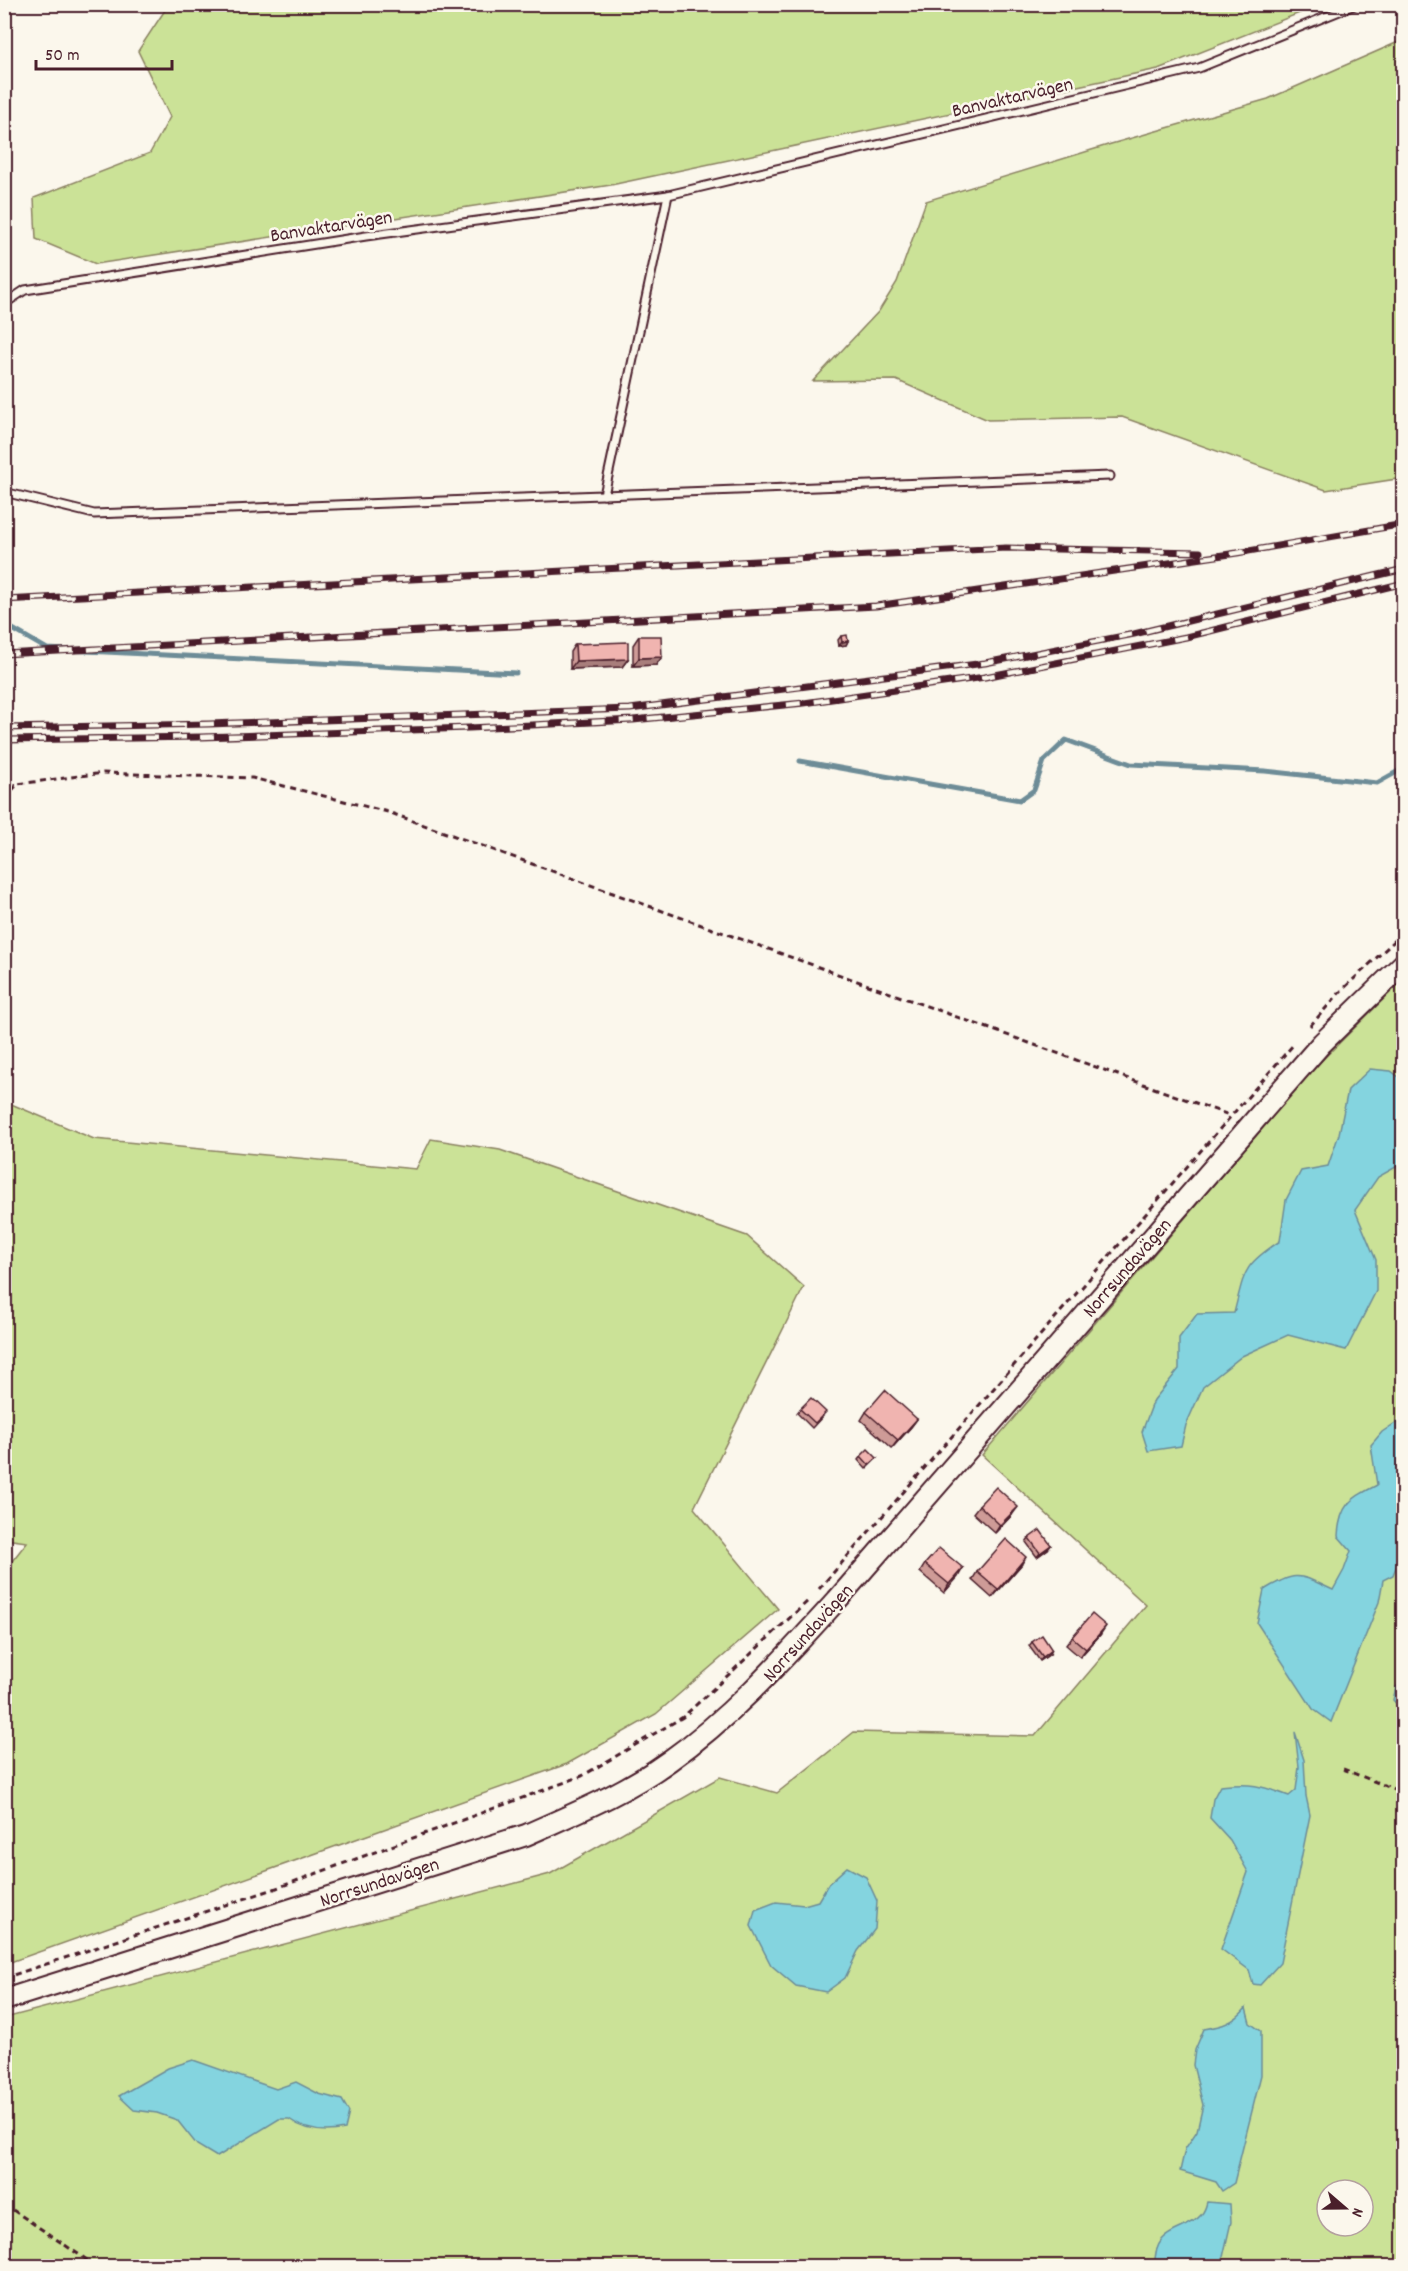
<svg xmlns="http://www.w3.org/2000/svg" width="1408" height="2271" font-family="Dekko,sans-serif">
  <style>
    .green { fill: #cbe297; stroke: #8a8061; stroke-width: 1.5; fill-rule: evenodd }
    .water { fill: #84d4df; stroke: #6d8c97; stroke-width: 1.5 }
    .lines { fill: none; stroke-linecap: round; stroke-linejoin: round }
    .stream { stroke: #6d8c97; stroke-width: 5 }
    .lane-casing { stroke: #4a1f2b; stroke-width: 11 }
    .secondary-casing { stroke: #4a1f2b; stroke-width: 24 }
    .path { stroke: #4a1f2b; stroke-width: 3; stroke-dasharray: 6 4.5; stroke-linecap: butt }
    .lane { stroke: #fbf7ec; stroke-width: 7 }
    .secondary { stroke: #fbf7ec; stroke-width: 20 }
    .rail-casing { stroke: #4a1f2b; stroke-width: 7 }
    .rail { stroke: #fbf7ec; stroke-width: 4.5; stroke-dasharray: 14; stroke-linecap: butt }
    .wall { fill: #ce9b97; stroke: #4a1f2b; stroke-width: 1.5 }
    .shaded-wall { fill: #a87e7b; stroke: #4a1f2b; stroke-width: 1.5 }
    .building { fill: #f0b4b0; stroke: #4a1f2b; stroke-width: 1.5 }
    .labels { text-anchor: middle; stroke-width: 5; stroke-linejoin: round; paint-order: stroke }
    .street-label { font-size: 20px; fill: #4a1f2b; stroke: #fbf7ec }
  </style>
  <rect width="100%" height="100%" fill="#fbf7ec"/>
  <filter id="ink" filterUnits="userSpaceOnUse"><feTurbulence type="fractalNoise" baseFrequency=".0167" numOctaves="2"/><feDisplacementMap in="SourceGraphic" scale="12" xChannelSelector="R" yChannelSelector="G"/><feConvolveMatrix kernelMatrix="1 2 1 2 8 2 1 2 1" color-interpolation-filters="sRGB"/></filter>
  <g filter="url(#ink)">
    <g class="green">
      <path d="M169,4h1151v1l-162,64 -547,116 -515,79 -60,-25 -2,-41 116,-45 20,-36 -32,-66z"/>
      <path d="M1403,40v438l-77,12 -204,-73 -134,3 -92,-40 -83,1 66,-70 18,-29 29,-81 185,-57 157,-45z"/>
      <path d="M1403,980v1286h-1398v-248l545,-144 170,-97 57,16 77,-61 181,4 111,-131 -164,-150 329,-384zM1327,2190h36v36h-36z"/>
      <path d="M4,1101l90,38 322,30 15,-30 69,11 247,86 57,51 -110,221 84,101 -122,105 -89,50 -562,200v-394l22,-28 -22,-3z"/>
    </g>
    <g class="water">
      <path d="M1370,1069l21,2 12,9v83l-25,14 -23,33 21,50v31l-30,59 -58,-15 -46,21 -39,31 -17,38 -5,21 -33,5 -6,-19 12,-32 25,-31v-31l18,-24 37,-1c11,-42 8,-47 46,-72l6,-41 15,-29 27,-5 11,-32 9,-44z"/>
      <path d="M1403,1418v131l-10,26 -10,5 -4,22 -48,120 -18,-13 -56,-86 7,-33c34,-21 36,-15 69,0l11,-20 7,-19 -13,-15c2,-33 13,-37 39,-51l-6,-40 11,-13z"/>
      <path d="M1403,1679v32l-10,-11 3,-13z"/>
      <path d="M1295,1732l9,28 2,36 4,19 -30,148 -20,22 -7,-1 -4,-14 -28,-21 27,-77 -18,-32 -20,-22 3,-19 7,-13c31,-3 40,-1 69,10l7,-6 3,-23z"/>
      <path d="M847,1867l19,10 11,24 -2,28 -17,22 -13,27 -19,14 -30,-6 -25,-21 -20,-39 4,-16 21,-8 28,3 14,-4 10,-17z"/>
      <path d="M1246,2008l4,15 11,8v44l-27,108 -12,8 -6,-9 -36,-11 5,-22 12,-18 6,-26 -10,-40 2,-15 9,-21c18,-3 30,-6 42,-21z"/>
      <path d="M193,2060l83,29 20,-7 23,12 23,6 7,12 -4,17c-20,4 -40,2 -56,-10h-10l-62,38 -20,-12 -20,-25 -20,-7 -23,-3 -15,-14 49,-28z"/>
      <path d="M1207,2202l23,2 1,18 -10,44h-66c-2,-40 30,-32 46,-51 3,-3 5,-9 6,-13z"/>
    </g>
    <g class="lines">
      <g class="stream">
        <path d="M4,624l43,25 469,24"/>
        <path d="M800,761l220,39 14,-10 10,-29 22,-21 65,24 134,7 112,12 27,-15"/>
      </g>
      <g class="lane-casing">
        <g id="lane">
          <path d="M4,304l21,-14 341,-54 302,-41 531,-127 158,-64"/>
          <path d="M4,492l90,22 1016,-38"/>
          <path d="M604,495l64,-300"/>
        </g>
      </g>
      <g class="secondary-casing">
        <path id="secondary" d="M4,2000l522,-165c49,-22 99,-42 143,-74 64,-45 115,-103 168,-161l485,-557 82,-80"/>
      </g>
      <g class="path">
        <path d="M4,785h12"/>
        <path d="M4,798l14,-14 85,-11 149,5 136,34 841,303"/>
        <path d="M1310,1026l32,-36 62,-58"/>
        <path d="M819,1589l474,-544"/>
        <path d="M1343,1769l61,24"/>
        <path d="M4,1978l270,-89 308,-113 101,-59 125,-116"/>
        <path d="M4,2204l89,60 11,2"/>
      </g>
      <use href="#lane" class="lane"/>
      <use href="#secondary" class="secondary"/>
      <g class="rail-casing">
        <g id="rail">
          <path d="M4,600l1002,-52 194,4"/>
          <path d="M4,654l872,-48 361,-53 167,-29"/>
          <path d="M4,728l205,-4 421,-15 355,-46 149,-29 270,-65"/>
          <path d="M4,740l197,-3 268,-9 164,-8 171,-17 181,-26 201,-40 218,-54"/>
        </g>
      </g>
      <use href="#rail" class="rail"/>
    </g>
    <g class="wall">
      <path d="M639,636l17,29 -23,1v-21z"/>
      <path d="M841,636l7,5 -2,4 -7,1 -1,-6z"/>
      <path d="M575,644l53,15 -6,8 -52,2v-17z"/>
      <path d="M800,1409l23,7 -11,12 -15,-15z"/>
      <path d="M866,1412l51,7 -6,8 -19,21 -31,-28z"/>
      <path d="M861,1456l16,2 -11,11 -8,-9z"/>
      <path d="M979,1505l33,10 -17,18 -22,-20z"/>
      <path d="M1029,1538l22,7 -3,4 -11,8 -11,-15z"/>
      <path d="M925,1564l38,4 -19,25 -24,-21z"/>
      <path d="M1021,1565l-29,33 -20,-18 5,-8z"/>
      <path d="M1100,1635l-20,22 -14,-12 6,-8z"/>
      <path d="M1032,1642l18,12 -10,7 -11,-15z"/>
    </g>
    <g class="shaded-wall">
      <path d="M848,641l-2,4 -7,1 3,-4z"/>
      <path d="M662,657l-6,8 -23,1 6,-8z"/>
      <path d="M628,659l-6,8 -52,2 6,-8z"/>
      <path d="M917,1419l-6,8 -19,21 6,-8z"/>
      <path d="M1018,1507l-6,8 -17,18 5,-8z"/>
      <path d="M1051,1545l-3,4 -11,8 3,-4z"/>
      <path d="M1026,1557l-5,8 -29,33 6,-8z"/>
      <path d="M963,1568l-5,9 -14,16 5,-9z"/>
      <path d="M1106,1626l-6,9 -20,22 6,-8z"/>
      <path d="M1052,1650l-2,4 -10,7 3,-4z"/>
    </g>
    <g class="building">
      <path d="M847,635l1,6 -6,1 -1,-6z"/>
      <path d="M639,636h22l1,21 -23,1z"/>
      <path d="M628,642v17l-52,2 -1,-17z"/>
      <path d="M885,1390l32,29 -19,21 -32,-28z"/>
      <path d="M811,1398l15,14 -11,11 -15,-14z"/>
      <path d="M868,1449l9,9 -8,7 -8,-9z"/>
      <path d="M996,1487l22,20 -18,18 -21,-20z"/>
      <path d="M1040,1530l11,15 -11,8 -11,-15z"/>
      <path d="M1006,1539l20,18 -28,33 -21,-18z"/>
      <path d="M939,1548l24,20 -14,16 -24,-20z"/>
      <path d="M1092,1614l14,12 -20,23 -14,-12z"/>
      <path d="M1042,1635l10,15 -9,7 -11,-15z"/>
    </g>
  </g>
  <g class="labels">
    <g class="street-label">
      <text transform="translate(1012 96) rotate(-13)" y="7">Banvaktarvägen</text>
      <text transform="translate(331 225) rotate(-9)" y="7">Banvaktarvägen</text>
      <text transform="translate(1126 1267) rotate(-49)" y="7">Norrsundavägen</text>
      <text transform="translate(807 1632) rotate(-48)" y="7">Norrsundavägen</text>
      <text transform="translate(379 1881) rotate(-18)" y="7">Norrsundavägen</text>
    </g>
  </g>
  <rect width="1408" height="2271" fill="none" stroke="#fbf7ec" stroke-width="24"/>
  <rect x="12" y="12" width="1384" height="2247" fill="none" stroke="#4a1f2b" stroke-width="2" filter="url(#ink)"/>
  <g transform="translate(1345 2208) rotate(110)"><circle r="28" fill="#fbf7ec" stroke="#b4a19f" stroke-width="1.5"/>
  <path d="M0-4.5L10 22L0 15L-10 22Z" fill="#4a1f2b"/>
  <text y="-9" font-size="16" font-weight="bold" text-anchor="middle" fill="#4a1f2b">N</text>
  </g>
  <path d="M36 60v9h136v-9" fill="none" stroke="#4a1f2b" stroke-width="3"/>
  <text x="45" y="60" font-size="18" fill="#4a1f2b" stroke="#fbf7ec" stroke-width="4.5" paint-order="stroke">50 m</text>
</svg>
